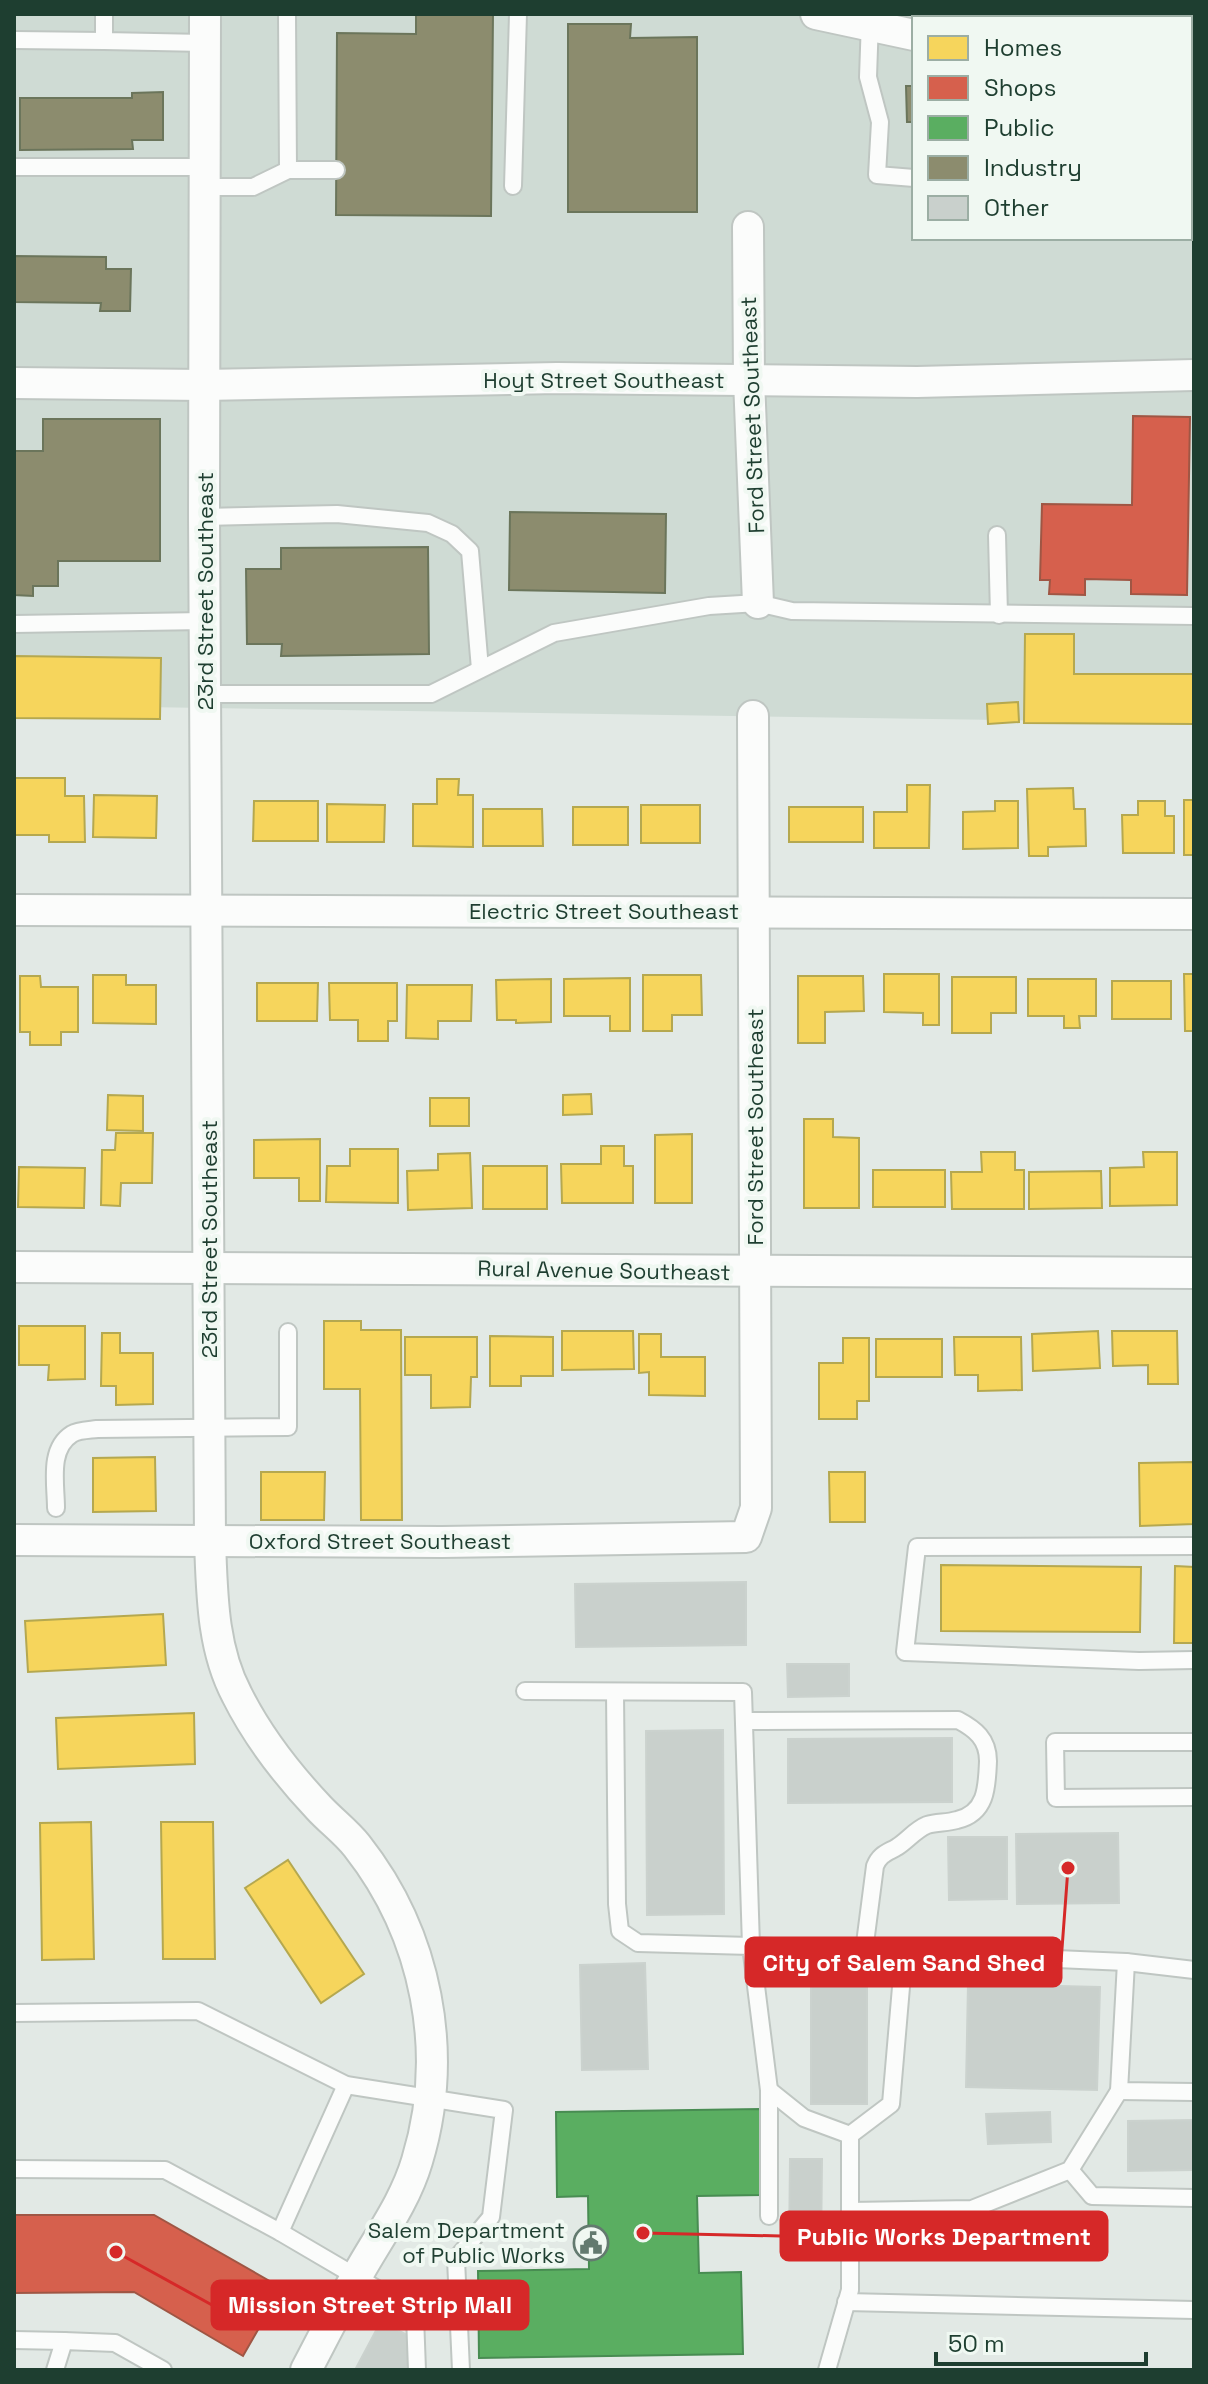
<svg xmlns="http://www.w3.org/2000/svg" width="1208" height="2384" font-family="'Space Grotesk',sans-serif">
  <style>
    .built { fill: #cfdbd4; fill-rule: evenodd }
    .homes { fill: #f6d55c; stroke: #b5a84f; stroke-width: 2 }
    .shops { fill: #d6604d; stroke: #9f5644; stroke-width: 2 }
    .public { fill: #5aae61; stroke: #488c52; stroke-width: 2 }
    .industry { fill: #8c8c6e; stroke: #6b755b; stroke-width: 2 }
    .building { fill: #c9d0cc; stroke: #cbd2ce; stroke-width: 2 }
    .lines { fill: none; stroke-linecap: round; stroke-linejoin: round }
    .service-casing { stroke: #bfc6c2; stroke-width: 20 }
    .minor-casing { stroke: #bfc6c2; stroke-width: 34 }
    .service { stroke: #fbfcfb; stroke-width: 16 }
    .minor { stroke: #fbfcfb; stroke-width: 30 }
    .labels { text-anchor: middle; stroke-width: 8; stroke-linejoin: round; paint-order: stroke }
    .street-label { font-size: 22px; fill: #1e3e30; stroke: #f0f8f2 }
    .poi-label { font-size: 22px; fill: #1e3e30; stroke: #f0f8f2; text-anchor: end }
    .leader { fill: none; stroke: #d62828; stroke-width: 3 }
    .callout-dot { fill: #d62828; stroke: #f0f8f2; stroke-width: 3 }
    .callout { fill: #d62828; stroke: #d62828; stroke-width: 3 }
    .callout-label { font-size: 24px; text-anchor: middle; font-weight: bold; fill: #fff }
  </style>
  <rect width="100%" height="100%" fill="#e2e9e5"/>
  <path class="built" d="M14,14h1180v709l-1180,-18zM914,18h276v220h-276z"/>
  <g class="homes">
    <path d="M1025,634h49v40h120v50l-170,-1z"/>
    <path d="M14,656l147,2 -1,61 -146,-1z"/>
    <path d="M1018,702l1,20 -31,2 -1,-20z"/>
    <path d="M15,778h50v18h19l1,46h-36v-7h-34z"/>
    <path d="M437,779h22l-1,16h15v52l-60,-1v-42h24z"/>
    <path d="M907,785h23l-1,63h-55v-36h33z"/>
    <path d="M1073,788l1,21h11l1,37 -38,1v9h-19l-2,-67z"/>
    <path d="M94,795l63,1 -1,42 -63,-1z"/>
    <rect x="1184" y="800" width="10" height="55"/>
    <path d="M254,801h64v40h-65z"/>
    <path d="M995,801h23v47l-55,1v-37l32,-1z"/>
    <path d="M1138,801h27v15h9v37h-51l-1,-38h16z"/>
    <path d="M327,804l58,1 -1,37h-57z"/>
    <rect x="641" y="805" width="59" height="38"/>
    <rect x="573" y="807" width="55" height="38"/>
    <rect x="789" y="807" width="74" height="35"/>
    <path d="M483,809h59l1,37h-60z"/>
    <path d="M884,974h55v51h-16v-12l-39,-1z"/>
    <path d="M1184,974h10v57h-9z"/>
    <path d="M93,975h33v10h30v39l-63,-1z"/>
    <path d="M643,975h58l1,40h-30v16h-29z"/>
    <path d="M20,976h20l1,11h37v45h-17v13h-31v-13h-10z"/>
    <path d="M798,976h65l1,35 -39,1v31h-27z"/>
    <path d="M952,977h64v36h-25v20h-39z"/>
    <path d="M630,978v53h-20v-15h-46v-37z"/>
    <path d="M551,979v43l-35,1v-3h-19l-1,-40z"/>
    <path d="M1028,979h68v37h-17l1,12h-16v-12h-36z"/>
    <rect x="1112" y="981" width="59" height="38"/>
    <path d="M257,983h61l-1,38h-60z"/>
    <path d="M329,983h68v38h-9v20h-30v-21h-28z"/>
    <path d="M407,985h65l-1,36h-33v18l-32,-1z"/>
    <path d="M591,1094l1,20 -29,1v-20z"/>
    <path d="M108,1095l35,1v35l-36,-1z"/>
    <rect x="430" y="1098" width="39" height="28"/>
    <path d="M804,1119h29v18l26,1v70h-55z"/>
    <path d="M116,1133h37l-1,50h-31l-1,23 -19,-1 1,-55h13z"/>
    <path d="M692,1134v69h-37v-68z"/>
    <path d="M320,1139v62h-21v-23h-45v-38z"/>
    <path d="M601,1146h23v20h9v37h-71l-1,-39h40z"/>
    <path d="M350,1149h48v54l-72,-1 1,-36h23z"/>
    <path d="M981,1152h34v18h9v39h-72l-1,-37h31z"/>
    <path d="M1143,1152h34v53l-67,1v-38l34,-1z"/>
    <path d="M470,1153l2,55 -64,2 -1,-39 31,-1v-16z"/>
    <rect x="483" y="1166" width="64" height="43"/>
    <path d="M19,1167l66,1 -1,40 -66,-1z"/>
    <rect x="873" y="1170" width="72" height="37"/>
    <path d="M1101,1171l1,37 -73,1v-37z"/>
    <path d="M324,1321h37v9h40l1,190h-41l-1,-131h-36z"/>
    <path d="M19,1326h66v53l-37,1 1,-15h-30z"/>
    <path d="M562,1331h71l1,38 -72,1z"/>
    <path d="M1098,1331l2,37 -67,3 -1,-37z"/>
    <path d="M1112,1331h65l1,53h-30v-19l-35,1z"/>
    <path d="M102,1333h18v20h33v51l-37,1v-19h-15z"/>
    <path d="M639,1334h22v23h44v39l-56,-1v-23l-10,1z"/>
    <path d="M490,1336l63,1v39h-32v10h-31z"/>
    <path d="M405,1337h72v40h-6l-1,30 -39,1v-33h-26z"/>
    <path d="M954,1337h67l1,53 -44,1v-16h-23z"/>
    <path d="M843,1338h26v63h-12v18h-38v-56h24z"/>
    <rect x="876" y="1339" width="66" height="38"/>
    <path d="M155,1457l1,54 -63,1v-54z"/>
    <path d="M1194,1462v62l-54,2 -1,-63z"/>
    <path d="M261,1472h64l-1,48h-63z"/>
    <path d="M829,1472h36v50h-35z"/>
    <path d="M941,1565l200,2 -1,65 -199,-1z"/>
    <path d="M1175,1566l19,1v76h-20z"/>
    <path d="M163,1614l3,51 -138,7 -3,-51z"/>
    <path d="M194,1713l1,51 -137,5 -2,-51z"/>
    <path d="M91,1822l3,137 -52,1 -2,-137z"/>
    <path d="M161,1822h52l2,137h-52z"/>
    <path d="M288,1860l76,114 -43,29 -76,-115z"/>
  </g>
  <g class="shops">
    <path d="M1133,416l57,1 -3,178 -56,-1v-14l-46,-1v16l-36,-1 1,-14h-10l2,-76 90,1z"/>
    <path d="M14,2215h140l128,73 -39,68 -109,-64 -120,1z"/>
  </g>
  <path class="public" d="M760,2109l2,86 -65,1 2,77 42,-1 2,82 -264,4 -1,-87 111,-2 -1,-73 -31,1 -1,-85z"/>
  <g class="industry">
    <path d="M416,14h77l-2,202 -155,-1 1,-182 79,1z"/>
    <path d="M568,24h63l-1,14 67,-1v175h-129z"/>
    <path d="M906,86h8v36h-7z"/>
    <path d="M163,92v48h-31l1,9 -113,1v-52h112v-5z"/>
    <path d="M14,256l92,1v12h25l-1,42h-30l1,-8 -87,-1z"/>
    <path d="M43,419h117v142h-102v25h-25v10l-19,-1v-144h29z"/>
    <path d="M510,512l156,2 -1,79 -156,-3z"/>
    <path d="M428,547l1,107 -148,2 1,-12h-35l-1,-75h35v-21z"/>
  </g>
  <g class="building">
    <path d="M746,1582v63l-170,2 -1,-63z"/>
    <path d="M787,1664h62v32l-61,1z"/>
    <path d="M723,1730l1,184 -77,1 -1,-184z"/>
    <path d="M952,1738v64l-164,1v-64z"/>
    <path d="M1118,1833l1,70 -102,1 -1,-70z"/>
    <path d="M948,1837h59v62l-58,1z"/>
    <path d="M645,1963l3,106 -66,1 -2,-105z"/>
    <rect x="811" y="1963" width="56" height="141"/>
    <path d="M968,1984l132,3 -3,103 -131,-3z"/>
    <path d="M1050,2112l1,30 -63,2 -2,-30z"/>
    <path d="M1194,2120v50l-66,1v-50z"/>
    <path d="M790,2159h32l-1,92h-32z"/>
    <path d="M381,2321l28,15v34h-54z"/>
  </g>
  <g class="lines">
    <g class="service-casing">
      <g id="service">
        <path d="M104,14v27l101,2"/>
        <path d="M287,14l1,156h48"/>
        <path d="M1135,14v4"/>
        <path d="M870,20l-2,57 12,45 -3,53 37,3"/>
        <path d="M14,40l90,1"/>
        <path d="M14,167h191"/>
        <path d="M513,186l5,-172"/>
        <path d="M205,187h48l35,-17"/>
        <path d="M1190,215l4,1"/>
        <path d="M204,517l133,-3 91,9 24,11 18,17 10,118"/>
        <path d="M997,535l2,80"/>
        <path d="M14,624l191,-3"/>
        <path d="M205,694h226l123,-61 155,-27 49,-3 34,8 402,5"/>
        <path d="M56,1508c0,-24 -8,-59 16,-74 6,-4 18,-4 25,-5l191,-2v-95"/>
        <path d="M1194,1546l-277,1 -12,105 234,9 55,-1"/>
        <path d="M525,1691l218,1 8,254 375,16 68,8"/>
        <path d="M615,1692l2,212 3,27 18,12 113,3 18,144"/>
        <path d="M744,1721l214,-1c17,9 30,19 30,41 -1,25 -1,52 -31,59 -10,3 -20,2 -30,5 -12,5 -19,15 -30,22 -10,6 -17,7 -22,19l-11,85"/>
        <path d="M1194,1742h-139l1,56 138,-1"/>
        <path d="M1126,1962l-7,129 75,1"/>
        <path d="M14,2013l184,-2 148,74 158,25 -13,107 -35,42 5,111"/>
        <path d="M850,2135l41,-31 13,-152"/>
        <path d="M14,2169l151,1 115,62 121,71 14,13 2,54"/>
        <path d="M1070,2170l22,26 102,2"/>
        <path d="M850,2211l122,-2 98,-39 49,-79"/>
        <path d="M769,2216v-126l35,28 46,17"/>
        <path d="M280,2232l66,-147"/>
        <path d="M846,2302l348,8"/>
        <path d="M14,2340l50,1"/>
        <path d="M55,2370l9,-29 51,2 48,27"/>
        <path d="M827,2370l23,-80v-155"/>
      </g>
    </g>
    <g class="minor-casing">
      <g id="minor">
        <path d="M205,14l-1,503 6,1024c2,52 2,107 27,154 21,42 49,78 82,113 12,13 27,24 38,38 70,89 93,207 60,315 -12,41 -39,77 -59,113 -19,31 -35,64 -52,96"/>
        <path d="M816,14l98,21"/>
        <path d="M1190,49h4"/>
        <path d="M748,227l1,153 9,223"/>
        <path d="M14,383l190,2 353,-7 360,4 277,-7"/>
        <path d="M14,910l1180,4"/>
        <path d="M14,1267l1180,6"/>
        <path d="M14,1540l428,2 304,-5 10,-29 -3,-792"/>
      </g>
    </g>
    <use href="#service" class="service"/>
    <use href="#minor" class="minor"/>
  </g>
  <defs>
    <g id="civic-ring" transform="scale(1.8)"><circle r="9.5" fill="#f0f8f2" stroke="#637a6f" stroke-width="1.5"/><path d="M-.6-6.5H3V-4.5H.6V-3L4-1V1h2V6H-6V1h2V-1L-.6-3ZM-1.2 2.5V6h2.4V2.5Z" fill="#637a6f"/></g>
  </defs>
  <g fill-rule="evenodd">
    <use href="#civic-ring" x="591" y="2243"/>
  </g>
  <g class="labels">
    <g class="street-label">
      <text x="604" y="388">Hoyt Street Southeast</text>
      <text transform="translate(752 415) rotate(-92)" y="8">Ford Street Southeast</text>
      <text transform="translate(205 591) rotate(-90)" y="8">23rd Street Southeast</text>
      <text x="604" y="919">Electric Street Southeast</text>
      <text transform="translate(755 1127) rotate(-90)" y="8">Ford Street Southeast</text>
      <text transform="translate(209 1239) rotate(-90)" y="8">23rd Street Southeast</text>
      <text transform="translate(604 1270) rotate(1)" y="8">Rural Avenue Southeast</text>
      <text x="380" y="1549">Oxford Street Southeast</text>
    </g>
    <g class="poi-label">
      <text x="565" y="2238">Salem Department<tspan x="565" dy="25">of Public Works</tspan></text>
    </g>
  </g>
  <path class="leader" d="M1068 1868L1061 1962M643 2233L781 2236M116 2252L212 2305"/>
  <g class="callout-dot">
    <circle cx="1068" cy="1868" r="8"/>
    <circle cx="643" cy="2233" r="8"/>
    <circle cx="116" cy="2252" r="8"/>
  </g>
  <g class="callout">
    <rect x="746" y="1938" width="315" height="48" rx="8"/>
    <rect x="781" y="2212" width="326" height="48" rx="8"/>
    <rect x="212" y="2281" width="316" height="48" rx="8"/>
  </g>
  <g class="callout-label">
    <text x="904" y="1971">City of Salem Sand Shed</text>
    <text x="944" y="2245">Public Works Department</text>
    <text x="370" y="2313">Mission Street Strip Mall</text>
  </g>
  <rect width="1208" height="2384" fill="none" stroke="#1e3e30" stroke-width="32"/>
  <rect x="912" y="16" width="280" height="224" fill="#f0f8f2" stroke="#9caea4" stroke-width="2"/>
  <rect x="928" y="36" width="40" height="24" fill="#f6d55c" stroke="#9caea4" stroke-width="2"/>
  <text x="984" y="56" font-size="24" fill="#1e3e30">Homes</text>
  <rect x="928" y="76" width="40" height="24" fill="#d6604d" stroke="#9caea4" stroke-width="2"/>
  <text x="984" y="96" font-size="24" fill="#1e3e30">Shops</text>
  <rect x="928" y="116" width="40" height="24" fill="#5aae61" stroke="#9caea4" stroke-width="2"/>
  <text x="984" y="136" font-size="24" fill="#1e3e30">Public</text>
  <rect x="928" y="156" width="40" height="24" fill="#8c8c6e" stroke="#9caea4" stroke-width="2"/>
  <text x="984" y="176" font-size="24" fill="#1e3e30">Industry</text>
  <rect x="928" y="196" width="40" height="24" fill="#c9d0cc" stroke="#9caea4" stroke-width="2"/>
  <text x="984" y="216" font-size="24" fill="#1e3e30">Other</text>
  <path d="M936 2352v12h210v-12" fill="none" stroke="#1e3e30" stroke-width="4"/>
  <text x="948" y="2352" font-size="24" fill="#1e3e30" stroke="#f0f8f2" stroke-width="6" paint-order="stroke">50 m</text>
</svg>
